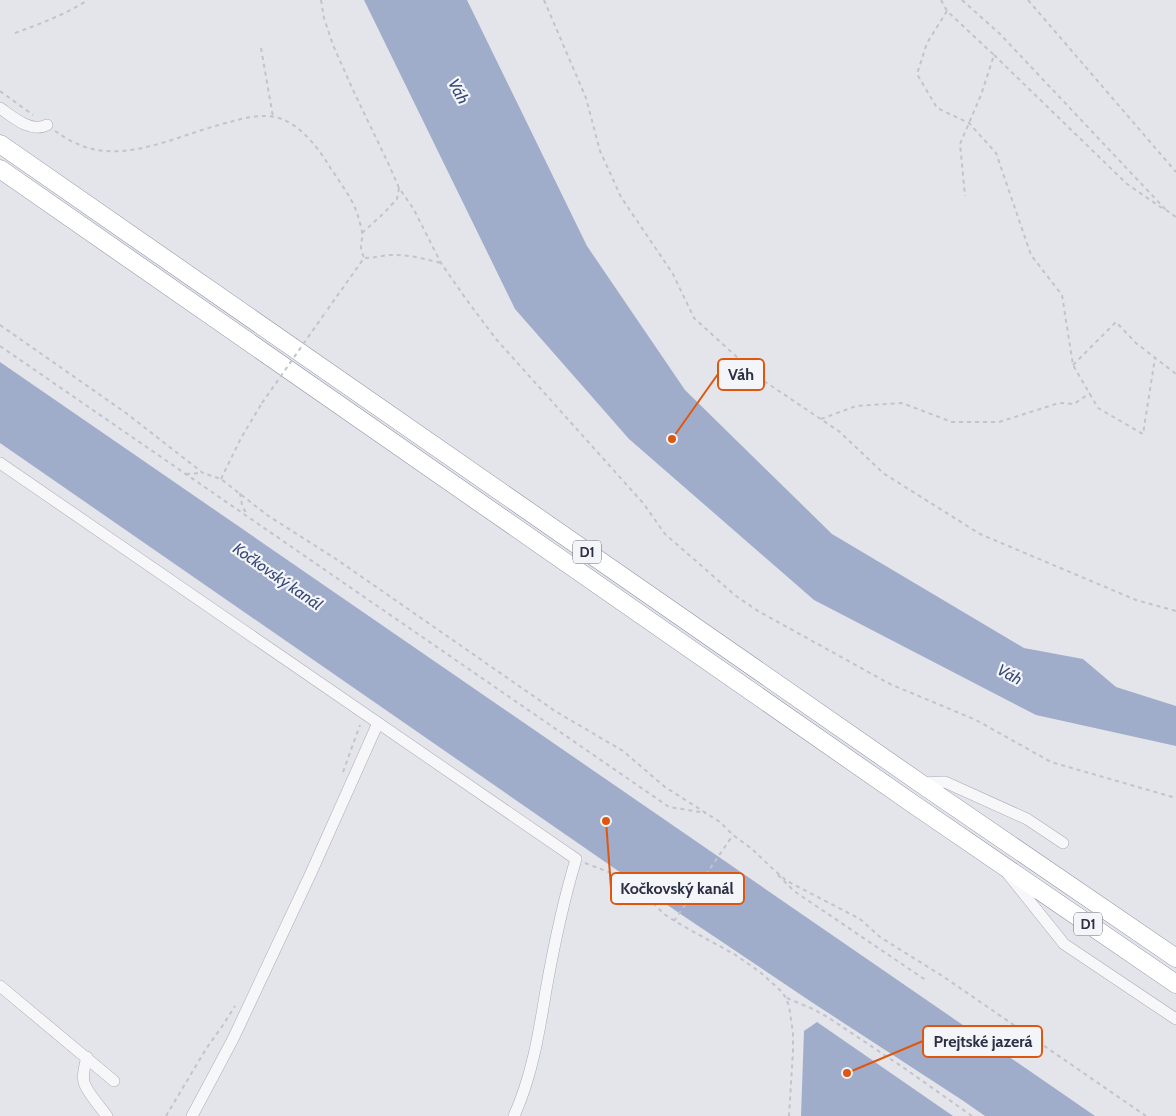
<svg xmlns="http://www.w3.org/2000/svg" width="1176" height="1116" font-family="Cabin,sans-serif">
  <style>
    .water { fill: #a0adca }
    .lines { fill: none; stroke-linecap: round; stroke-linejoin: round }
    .minor-casing { stroke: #a9abb6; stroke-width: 12 }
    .highway-casing { stroke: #8b90a2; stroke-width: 19 }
    .path { stroke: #c2c3cb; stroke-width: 2; stroke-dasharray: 4 4; stroke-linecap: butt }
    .minor { stroke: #f7f7fa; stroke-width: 11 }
    .highway { stroke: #fff; stroke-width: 18 }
    .path-bridge { stroke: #c2c3cb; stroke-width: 2; stroke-dasharray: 4 4; stroke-linecap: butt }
    .labels { text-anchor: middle; stroke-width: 4.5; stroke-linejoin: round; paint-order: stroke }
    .shield { fill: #f4f5f9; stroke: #676b7a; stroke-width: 1 }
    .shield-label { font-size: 14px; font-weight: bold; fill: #2b3044 }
    .water-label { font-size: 16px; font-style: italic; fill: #364877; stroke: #f4f5f9 }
    .leader { fill: none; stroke: #df570f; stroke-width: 2 }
    .callout-dot { fill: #df570f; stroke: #f4f5f9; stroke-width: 2 }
    .callout { fill: #f4f5f9; stroke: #df570f; stroke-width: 2 }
    .callout-label { font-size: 16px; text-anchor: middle; font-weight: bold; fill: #2b3044 }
  </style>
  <rect width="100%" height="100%" fill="#e4e5eb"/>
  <g class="water">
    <path d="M364,0h103l120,246 98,144 147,144 192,114 59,11 33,28 60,19v40l-140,-31 -222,-115 -185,-161 -114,-130z"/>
    <path d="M0,362l1095,754h-110l-23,-16 -149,-97 -134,-90 -679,-470z"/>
    <path d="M817,1022l136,94h-152l3,-85z"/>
  </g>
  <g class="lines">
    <g class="minor-casing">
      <g id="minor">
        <path d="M0,108c13,9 30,25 47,17"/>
        <path d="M0,463l576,396c-13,43 -22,86 -30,131 -7,43 -14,86 -32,126"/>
        <path d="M921,783l24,-1 82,37 36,24"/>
        <path d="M1008,874l56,70 112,75"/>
        <path d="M0,986l114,95"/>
        <path d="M87,1057c-2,8 -5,17 -3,25 2,9 17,26 23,34"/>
        <path d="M192,1116l41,-77 78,-166 67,-150"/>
      </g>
    </g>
    <g class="highway-casing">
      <g id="highway">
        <path d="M0,144l920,639 256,175"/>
        <path d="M0,169l916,637 260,178"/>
      </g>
    </g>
    <g class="path">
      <path d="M321,0l3,18 9,27 20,45 36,75 10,23 14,20 28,55 25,36 30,40 147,164 22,31 71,62 22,15 132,73 86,36 75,42 125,36"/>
      <path d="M544,0l42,98 14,53 21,46 52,77 21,44 67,61 79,53 43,41 97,61 156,66 40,11"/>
      <path d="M941,0l6,11 47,44 -13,40 -21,49 5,52"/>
      <path d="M962,0l38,34 167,177"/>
      <path d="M1028,0l148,172"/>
      <path d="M947,11l-20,32 -10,31 20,34 32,15 27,30 35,102 31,40 11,70 25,43 45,26 12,-76"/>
      <path d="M15,33c25,-9 51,-19 73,-33"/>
      <path d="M261,48l12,69"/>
      <path d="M994,55l133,129 35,24"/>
      <path d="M0,91l33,24"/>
      <path d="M55,131c10,7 22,14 34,17 43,13 98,-16 141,-26 14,-4 30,-8 45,-5 23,5 41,28 53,47 10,16 23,32 29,49 2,6 4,13 5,19 1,5 -1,10 -1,15 0,4 2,8 3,11l-39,55"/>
      <path d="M1166,210l10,7"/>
      <path d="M362,233l22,-20 13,-14 2,-11"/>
      <path d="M365,258c8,0 16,-2 24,-3 18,-1 36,4 52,8"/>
      <path d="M0,325l126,88 77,60 18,6 46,36 69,44 219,152 68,40 42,36 55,35 13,13 19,14 23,22 12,10 73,38 20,18 64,40 202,139"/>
      <path d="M0,346l669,461 37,6"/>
      <path d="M1073,365l43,-43 20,21 40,31"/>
      <path d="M821,419l35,-13 46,-3 50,19h47l60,-19 15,1 16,-11"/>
      <path d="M186,474l17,-1"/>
      <path d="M221,479l20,-41 21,-35"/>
      <path d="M240,493l2,12 5,10"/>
      <path d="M343,772l17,-47"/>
      <path d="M585,863l29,11 17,10 9,6 24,24 19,12 51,28 26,18 21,19 5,7 3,8 4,27v18l-4,65"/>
      <path d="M778,875l16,16 133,90"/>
      <path d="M674,921l59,-86"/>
      <path d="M787,998l28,12 14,8 75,50 68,48"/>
      <path d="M166,1116l40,-67 17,-24 12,-19"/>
    </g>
    <use href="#minor" class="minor"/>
    <use href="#highway" class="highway"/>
    <path class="path-bridge" d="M262,403l63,-90"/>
  </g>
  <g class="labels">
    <g class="shield">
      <rect x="573" y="540.5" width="28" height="23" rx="4"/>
      <rect x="1074" y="912.5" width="28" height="23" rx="4"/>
    </g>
    <g class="shield-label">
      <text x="587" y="557">D1</text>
      <text x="1088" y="929">D1</text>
    </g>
    <g class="water-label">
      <text transform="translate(459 91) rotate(62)" y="6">Váh</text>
      <text transform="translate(278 576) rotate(35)" y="6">Kočkovský kanál</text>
      <text transform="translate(1010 674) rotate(28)" y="6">Váh</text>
    </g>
  </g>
  <path class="leader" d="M672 439L718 374M606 821L611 888M847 1073L923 1041"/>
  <g class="callout-dot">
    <circle cx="672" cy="439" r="5"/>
    <circle cx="606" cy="821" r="5"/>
    <circle cx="847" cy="1073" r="5"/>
  </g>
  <g class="callout">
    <rect x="718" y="359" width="46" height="31" rx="5"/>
    <rect x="611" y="873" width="133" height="31" rx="5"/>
    <rect x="923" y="1026" width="119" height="31" rx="5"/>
  </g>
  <g class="callout-label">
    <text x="741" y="380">Váh</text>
    <text x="677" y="894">Kočkovský kanál</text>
    <text x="983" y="1047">Prejtské jazerá</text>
  </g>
</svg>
